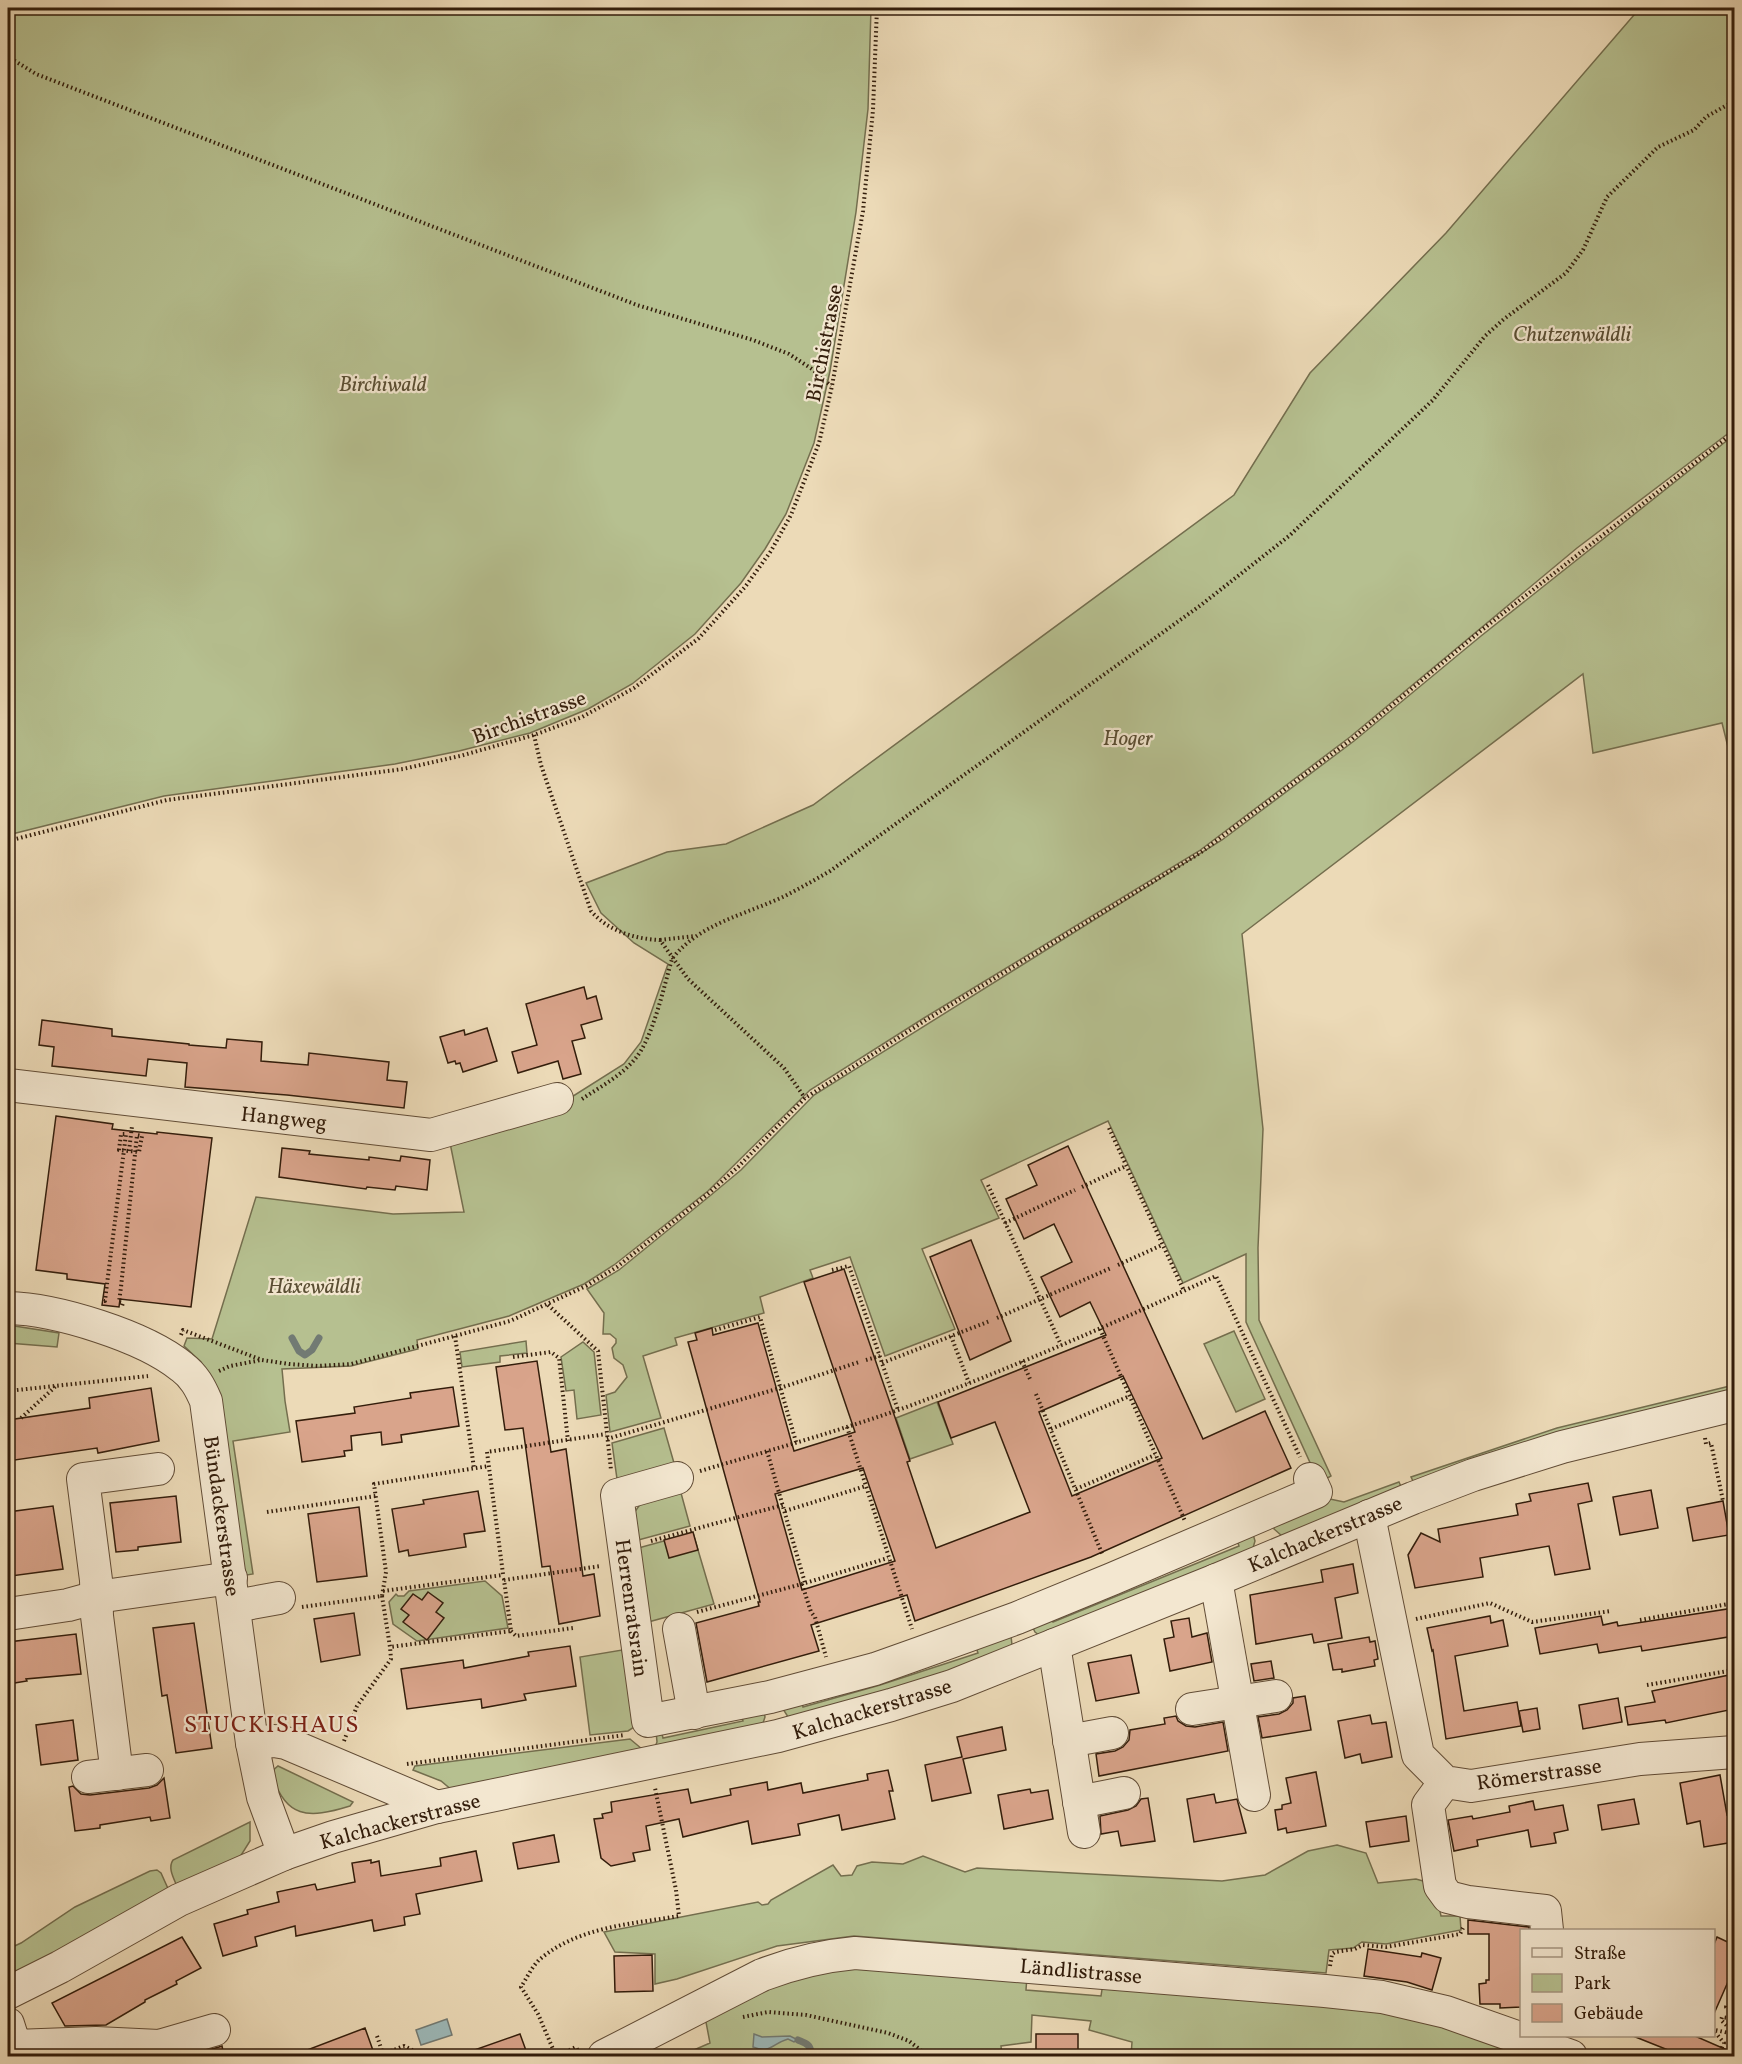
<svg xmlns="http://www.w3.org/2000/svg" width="1742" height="2064" font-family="Vollkorn,serif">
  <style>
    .green { fill: #b6c090; stroke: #746e4e; stroke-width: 1.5 }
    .water { fill: #9cb8b8; stroke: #727a73; stroke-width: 1.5 }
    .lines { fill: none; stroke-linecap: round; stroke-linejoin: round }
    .stream { stroke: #727a73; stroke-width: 7 }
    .building { fill: #d9a48b; stroke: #331d0b; stroke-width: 1.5; fill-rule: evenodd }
    .minor-casing { stroke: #614c36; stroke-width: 34 }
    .path { stroke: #331d0b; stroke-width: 4; stroke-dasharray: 1.5 3; stroke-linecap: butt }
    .minor { stroke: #f3e7d0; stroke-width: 32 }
    .labels { text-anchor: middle; stroke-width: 4.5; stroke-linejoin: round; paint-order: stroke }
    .park-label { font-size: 21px; font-style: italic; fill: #5a4e33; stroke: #f3e7d0 }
    .street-label { font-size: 21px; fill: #331d0b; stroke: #f3e7d0 }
    .quarter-label { font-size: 24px; letter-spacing: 1.5px; fill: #7a1f14; stroke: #f3e7d0 }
  </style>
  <rect width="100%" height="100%" fill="#ecdab7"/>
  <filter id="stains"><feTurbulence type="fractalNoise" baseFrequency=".00333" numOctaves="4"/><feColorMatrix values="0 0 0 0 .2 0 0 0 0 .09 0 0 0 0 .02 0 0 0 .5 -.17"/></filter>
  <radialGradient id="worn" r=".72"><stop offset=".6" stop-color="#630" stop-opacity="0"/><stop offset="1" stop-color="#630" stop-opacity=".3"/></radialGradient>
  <g class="green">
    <path d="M8,8h863l-3,101 -12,103 -26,159 -16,72 -28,71 -21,35 -24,34 -46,51 -63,50 -44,25 -58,24 -71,18 -64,13 -231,32 -156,39z"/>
    <path d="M1640,8h94v421l-157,119 -227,189 -151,114 -275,167 -114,72 -102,101 -94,74 -30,19 -75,32 -92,24 1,9 -67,17 -69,3 3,32 5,31 -57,9 20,133 -12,2 -28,-191 -12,-23 -17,-16 3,-8 25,1 44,-142 137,17 71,-2 -15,-74 110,-33 65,-41 17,-22 27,-78 -34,-21 -33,-30 -15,-30 81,-31 59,-8 87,-39 421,-310 76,-122 136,-140z"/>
    <path d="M1734,435v336l-12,-48 -129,30 -10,-79 -341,260 21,195 -5,119 1,72 72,156 -7,4 -1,11 -77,-169v-68l-63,29 -75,-162 -127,59 18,38 -77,31 33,80 -70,27 -35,-99 -40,13 3,8 -53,19 4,16 -89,25 2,7 -34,11 18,62 -51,14 -4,-37 9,-3 12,-15 -4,-12 -9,-7 -2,-10 4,-5v-4l-6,-5h-7l1,-21 -17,-24 32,-19 92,-75 30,-25 73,-75 408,-255 132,-99 127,-105z"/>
    <path d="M8,1325l51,8 -2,14 -49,-4z"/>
    <path d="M1234,1331l31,68 -29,13 -32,-68z"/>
    <path d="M526,1341l1,12 -27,3v6l-38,5 -2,-15z"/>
    <path d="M583,1342l11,10 7,63 -24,4 -3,-29 -8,1 -5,-34z"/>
    <path d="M1734,1385v9l-319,91 -4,-8 146,-49z"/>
    <path d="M937,1402l16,42 -43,15 -14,-41z"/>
    <path d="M664,1428l12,42 -58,16 -6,-43z"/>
    <path d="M678,1482l12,44 -59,16 3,-29 7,-10z"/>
    <path d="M1399,1482l4,9 -121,45 -8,-7v-7l56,-23 14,3z"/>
    <path d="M693,1533l21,71 -73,20 -10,-74z"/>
    <path d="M1253,1534l2,7 -2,7 -213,88 -5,-4 -3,-6 17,-12 4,8 186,-76 -3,-9z"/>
    <path d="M485,1581l17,15 6,32 -91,13 -24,-17 -4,-22 7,-8 2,2h6l5,-5z"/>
    <path d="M1011,1636l1,9 -3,6 -79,31 -142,35 -5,-8 18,-10 2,8 77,-22 98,-32 -3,-9z"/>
    <path d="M622,1650l20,72 -14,9 -38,4 -10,-78z"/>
    <path d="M764,1712l1,5 -3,9 -107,21 2,-5 -1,-11 5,-1 2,8 80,-17 -2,-8z"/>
    <path d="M630,1739l12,10 -189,42 -12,-10 -28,-11 2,-4z"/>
    <path d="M278,1766l75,36 -3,4c-42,13 -65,13 -79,-34z"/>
    <path d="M250,1822v19l-10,16 -62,32c-3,-9 -11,-20 -5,-29z"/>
    <path d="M1337,1845l29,8 12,30 38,-4 18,5 7,32h19l1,14 -75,14 -24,-2 -9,6 -24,2 -3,23 -472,-37 -77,10 -100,33 -22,5v-30l-40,-2 -11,-20 154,-30 4,3 6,-1 3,-4 62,-35 8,11 11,-1 5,-9 15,-4 31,2 20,-8 42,16 12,-4 245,13 43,-6 43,-24z"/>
    <path d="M157,1870l4,3 9,20 -162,88v-32l13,-6 54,-36 75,-36z"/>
    <path d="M833,1966l194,10 -1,14 75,6 2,-13 267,22 171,51h-410l1,-14 -43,-12 2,-9 -59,-6 -1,27 -30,4 1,10h-322l30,-13 -5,-26 33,-18z"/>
  </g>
  <g class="water">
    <path d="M447,2019l5,16 -31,10 -5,-15z"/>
    <path d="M754,2034l8,3 28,-1 8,4 -4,2 -6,-3c-15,4 -17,15 -35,8z"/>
  </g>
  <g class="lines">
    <g class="stream">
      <path d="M292,1338l7,13 6,4 7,-5 7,-12"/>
      <path d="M788,2056h14l9,-4c-1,-8 -6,-9 -13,-12"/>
    </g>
  </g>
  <g class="building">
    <path d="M584,987l3,12 9,-3 6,23 -21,6 4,13 -13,3 9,33 -18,5 -5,-18 -40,12 -6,-21 25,-7 -11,-41z"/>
    <path d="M42,1020l70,9v7l77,8v1l37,3 1,-9 35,3 -1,19 47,4 1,-12 80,9 -2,18 20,2 -3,26 -117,-13 -102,-8 2,-24 -39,-4 -2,17 -94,-10 2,-19 -15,-2z"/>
    <path d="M487,1028l10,33 -34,11 -3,-9 -4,1 -1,-3 -7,2 -8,-26 24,-7 1,5z"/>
    <path d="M56,1116l57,8 -1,5 45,5v-2l55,6 -21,169 -71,-8 -1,8 -17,-2 3,-21 -38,-5v-5l-31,-4z"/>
    <path d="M1068,1146l135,293 62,-28 26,57 -200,89 -176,64 -8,-26 -96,30 8,26 -112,31 -11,-59 63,-17 -1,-4h2l-72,-260 9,-2 -2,-7 17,-5 1,7 45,-12 36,128 61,-19 -51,-150 40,-13 66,192 -3,1 29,86 94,-36 -35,-90 -44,16 -13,-36 168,-67 -16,-33 -30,15 -19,-40 31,-15 -18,-38 -30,15 -18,-40 31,-14 -9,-20zM1123,1376l39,82 -90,38 -33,-84zM863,1468l32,93 -93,29 -27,-96z"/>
    <path d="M282,1148l28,3 -1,3 60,6v-3l31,4 1,-5 29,4 -3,30 -31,-4 -1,4 -28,-3 -1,2 -87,-12z"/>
    <path d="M971,1240l40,101 -41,19 -40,-103z"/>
    <path d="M537,1361l14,91 15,-3 17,127 11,-2 6,42 -41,8 -9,-58 -8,1 -19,-139 -18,2 -9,-63z"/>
    <path d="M453,1387l6,39 -58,9 1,7 -20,3 -1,-13 -30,4 1,14 -8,1 1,5 -43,6 -6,-41 59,-8 -1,-6 57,-9 -1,-5z"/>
    <path d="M151,1388l8,53 -61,12 -1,-5 -89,13v-41l82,-12 -1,-10z"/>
    <path d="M1588,1483l4,18 -14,3 12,65 -35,6 -6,-29 -69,12 3,19 -68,11 -7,-33 13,-22 19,9 -2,-13 80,-14 -2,-11 15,-3 -2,-7z"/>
    <path d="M1651,1490l7,38 -38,7 -7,-38z"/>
    <path d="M478,1491l7,40 -21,3 2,13 -57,9 -1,-6 -9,2 -7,-43 32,-5 -1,-4z"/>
    <path d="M176,1496l5,46 -43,5v3l-22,2 -6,-49z"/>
    <path d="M1723,1501l6,34 -36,6 -6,-33z"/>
    <path d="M53,1506l10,63 -52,7 -3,-21h5l-5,-43z"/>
    <path d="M359,1507l8,69 -50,6 -9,-68z"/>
    <path d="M693,1532l5,18 -29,8 -5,-18z"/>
    <path d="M1353,1564l5,29 -23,5 7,40 -28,5 -2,-9 -56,10 -6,-49 73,-13 -2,-12z"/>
    <path d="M428,1592l15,11 -7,9 8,6 -17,22 -24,-18 6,-7 -8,-6 12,-15 9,6z"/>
    <path d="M1734,1608v28l-92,15 -1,-5 -42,7 -2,-9 -57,10 -5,-26 66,-12 2,9 14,-3 1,4z"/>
    <path d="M354,1613l6,42 -39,7 -7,-43z"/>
    <path d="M1490,1616l1,7 12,-3 5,26 -53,10 9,55 53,-9 4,24 -75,13 -13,-89 -1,1 -5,-23z"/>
    <path d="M1189,1618l3,19 15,-4 5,29 -42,9 -6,-32 10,-2 -3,-16z"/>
    <path d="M194,1623l18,125 -36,5 -9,-58 -5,1 -9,-68z"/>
    <path d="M76,1634l5,40 -55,5 1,2 -19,3v-42z"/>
    <path d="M1369,1637l1,5 5,-1 3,18 -4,1 1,6 -33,6v-3l-9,1 -5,-26z"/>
    <path d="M570,1646l6,40 -52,8 2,6 -44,8 -1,-9 -74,10 -6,-40 62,-9 1,8 65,-12 -1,-4z"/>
    <path d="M1131,1655l8,38 -43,8 -8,-38z"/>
    <path d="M1271,1661l3,17 -20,3 -3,-17z"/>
    <path d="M1734,1674v35l-68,14 -1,-3 -37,5 -3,-18 30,-5 -3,-11z"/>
    <path d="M1305,1696l6,34 -49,8 -4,-21 21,-3 8,-4 6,-7v-5z"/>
    <path d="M1618,1698l4,24 -39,7 -4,-24z"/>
    <path d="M1537,1708l3,21 -17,3 -4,-21z"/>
    <path d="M1370,1715l2,9 14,-2 6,35 -30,6 -2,-9 -15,4 -7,-37z"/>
    <path d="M1176,1716l2,5 8,5 9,1 28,-5 5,29 -129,25 -3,-22 19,-3 8,-4 6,-7 1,-10 35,-6 -1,-6z"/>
    <path d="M73,1720l5,40 -37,5 -5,-40z"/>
    <path d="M1002,1727l4,23 -43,9 8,34 -39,8 -7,-36 37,-8 -5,-20z"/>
    <path d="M888,1770l5,21h-4l6,28 -53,11 -3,-15 -41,9 2,11 -48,9 -4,-23 -65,16 -4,-18 -33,7 4,24 -17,3 2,8 -24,5 -10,-8 -7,-39 9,-1 -1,-4 10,-2 -1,-10 77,-13 3,14 40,-8 -1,-6 37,-7 1,8 33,-7 2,10 65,-13 -1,-6z"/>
    <path d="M1316,1772l10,54 -39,7 -1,-5 -8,2 -3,-20 7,-1v-4l9,-2 -5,-25z"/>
    <path d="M1720,1775l7,40 7,-2v29l-30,5 -4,-26 -13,3 -7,-41z"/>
    <path d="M164,1778l6,40 -19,3 -1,-4 -50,8v3l-25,3 -6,-44 4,-1 8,8 9,1 59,-7 8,-3z"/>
    <path d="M1030,1789l1,4 17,-3 5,29 -49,10 -6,-34z"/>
    <path d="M1214,1794l2,9 21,-4 9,34 -52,9 -7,-43z"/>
    <path d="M1148,1798l7,43 -34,5 -3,-15 -17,3 -1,-18 28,-6 8,-4 5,-7z"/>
    <path d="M1634,1799l5,25 -37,6 -4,-25z"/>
    <path d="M1533,1801l2,9 28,-5 5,25 -14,3 2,10 -25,4 -3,-17 -51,10 1,6 -24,5 -6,-31 24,-4 1,3 37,-7 -1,-6z"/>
    <path d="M1406,1816l3,25 -39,6 -4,-25z"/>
    <path d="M554,1835l5,27 -41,7 -5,-26z"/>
    <path d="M476,1851l6,30 -66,13 4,20 -16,3 1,8 -31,6 -2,-11 -76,16 -1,-10 -40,11 2,9 -34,10 -9,-32 34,-10 -1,-4 32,-8 -2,-10 38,-8 2,6 38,-8 -3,-19 19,-3v3l8,-2 2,15 60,-10 -1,-8z"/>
    <path d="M1468,1920l61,7v3h-8v77l-21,1v-4h-20l-1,-20 7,-1v-3h3v-46h-21z"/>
    <path d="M182,1937l19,31 -25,13 1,3 -32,16v2l-39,23 -41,1 -13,-23z"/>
    <path d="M1717,1937l17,8v23l-21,48v-69z"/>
    <path d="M1368,1949l53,8 1,-4 19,5 -9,32 -25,-8 -43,-6z"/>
    <path d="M652,1955l1,36 -38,1 -1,-36z"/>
    <path d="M365,2028l10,28h-81v-1z"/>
    <path d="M520,2034l8,22h-65v-2z"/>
    <rect x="1036" y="2034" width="42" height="22"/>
    <path d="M1633,2036h62l39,17v3h-51z"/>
    <path d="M222,2046l2,10h-37l32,-9z"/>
  </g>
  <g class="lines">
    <g class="minor-casing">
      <g id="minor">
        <path d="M8,1085l423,50 126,-36"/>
        <path d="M8,1308c48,1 136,28 174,59 12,9 18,20 24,34l46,342 11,54 21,57"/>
        <path d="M677,1478l-60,17 31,226 122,-24 105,-28 45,-16 97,-35 95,-39 204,-87 -6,-13"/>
        <path d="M1369,1516l49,239 27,27 26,4 169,-27 94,-7"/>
        <path d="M1216,1580l38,215"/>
        <path d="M235,1606l44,-8"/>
        <path d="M8,1614l60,-9 29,-8 134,-19"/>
        <path d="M679,1629l15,84"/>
        <path d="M1054,1645l30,187"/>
        <path d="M1192,1709l84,-13"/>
        <path d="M1069,1741l43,-8"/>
        <path d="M252,1743l22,-2 12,2 151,64"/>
        <path d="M117,1774l-20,-158 -1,-36 -13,-101 75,-10"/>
        <path d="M88,1777l59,-7"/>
        <path d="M1445,1782l-17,23 12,81 8,11 20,5 77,9 2,19"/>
        <path d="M1079,1802l45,-9"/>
        <path d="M8,1993l52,-26 119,-67 105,-46 49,-17 104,-30 341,-71 113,-31 61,-19 264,-106 197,-82 60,-23 89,-28 172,-42"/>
        <path d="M8,2024l7,22 81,-3 63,3 55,-16"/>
        <path d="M604,2056l158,-81c31,-12 60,-19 93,-22l470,38 57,6 64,15 125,44"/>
      </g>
    </g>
    <g class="path">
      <path d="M8,54l7,7 21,13 601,231 116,35 36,14 23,15 19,17"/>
      <path d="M534,735l7,30 50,146c17,20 44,28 69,29l28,39 96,89 21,30"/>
      <path d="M8,841l159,-41 236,-31 57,-13 74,-21 48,-18 52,-29 65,-50 46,-51 26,-36 20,-36 28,-72 13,-57 31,-175 10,-101 4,-102"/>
      <path d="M660,940l35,-4"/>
      <path d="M582,1099c18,-12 39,-23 53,-40 18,-21 29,-73 37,-100 26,-35 75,-45 113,-63 15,-8 30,-16 45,-25l371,-266 88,-69 144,-136 52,-64 19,-17 62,-46 17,-23 24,-53 51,-50 36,-17 12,-13 28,-16"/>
      <path d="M1109,1128l75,163"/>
      <path d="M129,1151l3,-25"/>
      <path d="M988,1185l73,160"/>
      <path d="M1082,1187l44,-21"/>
      <path d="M1005,1223l70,-33"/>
      <path d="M1118,1265l44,-20"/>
      <path d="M8,1268l1,14"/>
      <path d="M832,1270l17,-4 49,144"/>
      <path d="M104,1301h1l2,-17 19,-150h-5l-2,16 20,2 3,-16 -5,-1 -16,152 -2,15 4,1 -1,3"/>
      <path d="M548,1305l50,46 13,119"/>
      <path d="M997,1318l114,-50"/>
      <path d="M1100,1329l85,192"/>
      <path d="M715,1330l45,-13 36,125"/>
      <path d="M181,1335l2,-5 79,30 27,4 29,2 33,-2 159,-43 76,-35 31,-19 92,-74 29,-26 67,-69 121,-78 274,-167 152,-114 126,-106 256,-201"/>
      <path d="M455,1336l19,132"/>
      <path d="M951,1336l18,47"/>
      <path d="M513,1357l38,-5 8,6 9,83"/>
      <path d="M866,1360l14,-4"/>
      <path d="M1022,1361l8,18"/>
      <path d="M882,1363l108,-42"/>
      <path d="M219,1371l11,-5 31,-6"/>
      <path d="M8,1391l140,-15"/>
      <path d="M1036,1394l67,162"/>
      <path d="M21,1418l35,-32"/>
      <path d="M847,1427l65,202"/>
      <path d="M1051,1429l79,-33"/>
      <path d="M1705,1438l1,6 5,-1 12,58"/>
      <path d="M607,1439l173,-51 79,-26"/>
      <path d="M767,1451l38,132"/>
      <path d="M700,1471c68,-20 135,-39 201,-62 107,-39 211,-85 315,-133l84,181"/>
      <path d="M1076,1489l79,-34"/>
      <path d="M785,1511l81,-25"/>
      <path d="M267,1512l109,-16"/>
      <path d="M651,1541l132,-36"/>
      <path d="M503,1574l-16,-122 119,-18"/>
      <path d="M802,1584l9,28 4,5 11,40"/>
      <path d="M383,1591l120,-16"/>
      <path d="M382,1596l8,51 121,-16 -7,-51 97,-14"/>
      <path d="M302,1607l80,-11 4,-24 -12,-88 115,-18"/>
      <path d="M697,1612l105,-28 86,-26"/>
      <path d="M1416,1619l74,-16 42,19 79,-11"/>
      <path d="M1640,1620l94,-17"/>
      <path d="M511,1631l5,5 57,-8"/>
      <path d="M1647,1685l87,-15"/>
      <path d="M344,1741l13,-35 34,-47 -1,-12"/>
      <path d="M407,1764l218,-29"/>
      <path d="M1330,1966l2,-12 3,-2 20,-3 8,-4 23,2 74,-13 3,-6"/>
      <path d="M1734,1990l-2,3 2,2"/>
      <path d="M1734,2004h-7l-1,3 8,8"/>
      <path d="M743,2017l25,-5 38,3 82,18 21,8 19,15"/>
      <path d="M377,2036l6,18"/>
      <path d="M378,2056l26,-10 8,4 2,6"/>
      <path d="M556,2056l-18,-42 -17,-27c5,-8 11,-20 18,-27 38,-33 92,-36 140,-44l-3,-26 -21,-102"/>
      <path d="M557,2056l19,-9 2,4"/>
      <path d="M1718,2056l6,-13 -9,-11v-2l14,3 1,-4 -9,-9 1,-3 12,2"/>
      <path d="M1731,2056l3,-7"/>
    </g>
    <use href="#minor" class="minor"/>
  </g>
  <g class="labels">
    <g class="park-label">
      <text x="1572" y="341">Chutzenwäldli</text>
      <text x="383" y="391">Birchiwald</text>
      <text x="1128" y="745">Hoger</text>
      <text x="314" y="1293">Häxewäldli</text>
    </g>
    <g class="street-label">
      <text transform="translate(824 343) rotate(-79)" y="7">Birchistrasse</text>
      <text transform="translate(529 717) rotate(-20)" y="7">Birchistrasse</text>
      <text transform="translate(284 1118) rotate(6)" y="7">Hangweg</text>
      <text transform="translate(222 1516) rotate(82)" y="7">Bündackerstrasse</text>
      <text transform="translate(1325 1534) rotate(-23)" y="7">Kalchackerstrasse</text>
      <text transform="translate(632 1608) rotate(82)" y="7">Herrenratsrain</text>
      <text transform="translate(872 1709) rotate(-17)" y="7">Kalchackerstrasse</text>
      <text transform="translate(1539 1774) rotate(-8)" y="7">Römerstrasse</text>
      <text transform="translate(400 1821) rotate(-15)" y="7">Kalchackerstrasse</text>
      <text transform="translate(1081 1971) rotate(5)" y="7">Ländlistrasse</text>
    </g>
    <g class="quarter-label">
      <text x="272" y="1732">STUCKISHAUS</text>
    </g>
  </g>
  <rect width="1742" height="2064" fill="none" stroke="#ecdab7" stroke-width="30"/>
  <rect x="9" y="9" width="1724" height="2046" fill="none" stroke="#331d0b" stroke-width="3"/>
  <rect x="15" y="15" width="1712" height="2034" fill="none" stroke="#331d0b" stroke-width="1.5"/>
  <rect x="1520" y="1929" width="195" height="108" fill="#f3e7d0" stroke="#a69681" stroke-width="1.5"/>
  <rect x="1532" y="1948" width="30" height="9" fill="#f3e7d0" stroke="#a69681" stroke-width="1.5"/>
  <text x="1574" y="1959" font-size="18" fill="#331d0b">Straße</text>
  <rect x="1532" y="1974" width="30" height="18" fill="#b6c090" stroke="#a69681" stroke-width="1.5"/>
  <text x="1574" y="1989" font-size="18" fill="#331d0b">Park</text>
  <rect x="1532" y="2004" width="30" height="18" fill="#d9a48b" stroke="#a69681" stroke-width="1.5"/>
  <text x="1574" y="2019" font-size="18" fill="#331d0b">Gebäude</text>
  <rect width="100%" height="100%" filter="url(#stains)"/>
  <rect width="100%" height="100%" fill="url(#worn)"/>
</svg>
